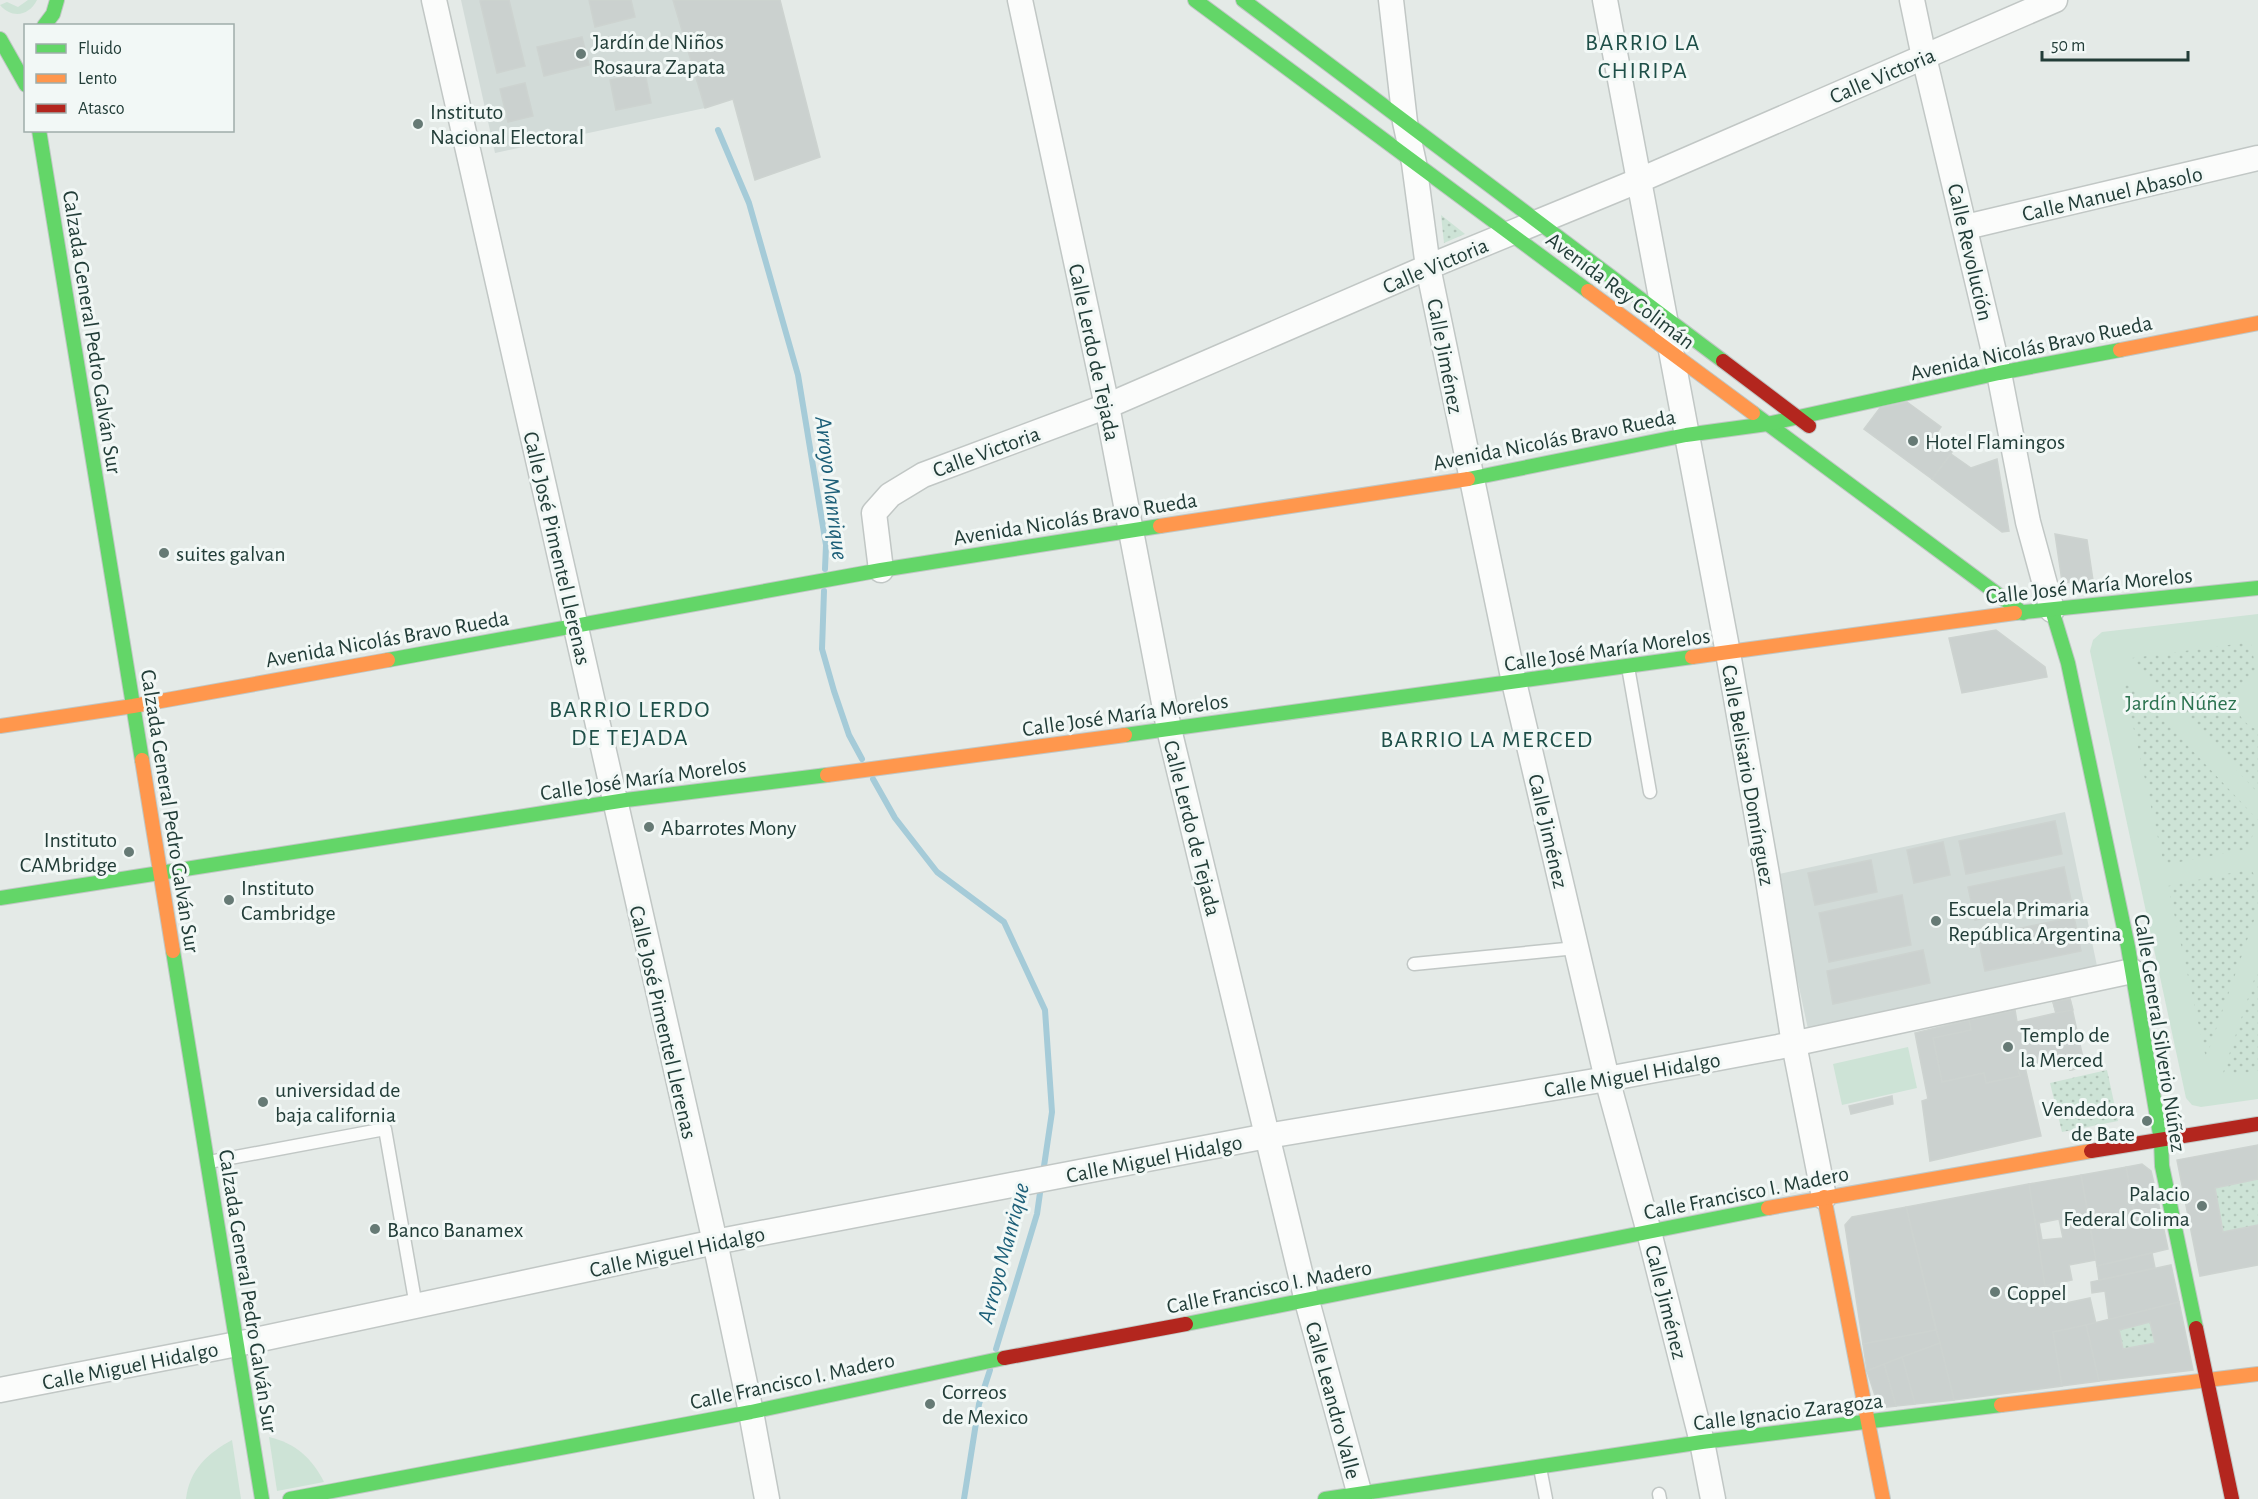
<svg xmlns="http://www.w3.org/2000/svg" width="2258" height="1499" font-family="'Alegreya Sans',sans-serif">
  <style>
    .built { fill: #d2dbd8 }
    .green { fill: #cde3d6 }
    .garden { fill: url(#garden-dots) }
    .lines { fill: none; stroke-linecap: round; stroke-linejoin: round }
    .stream { stroke: #a5cbd8; stroke-width: 6 }
    .building { fill: #cbd1cf; stroke: #cdd3d0; stroke-width: 1.5; fill-rule: evenodd }
    .lane-casing { stroke: #c1c7c5; stroke-width: 15 }
    .street-casing { stroke: #c1c7c5; stroke-width: 27 }
    .fast-casing { stroke: #c0c7c5; stroke-width: 16 }
    .slow-casing { stroke: #c0c7c5; stroke-width: 16 }
    .jam-casing { stroke: #c0c7c5; stroke-width: 16 }
    .lane { stroke: #fbfcfb; stroke-width: 12 }
    .street { stroke: #fbfcfb; stroke-width: 24 }
    .fast { stroke: #63d668; stroke-width: 14 }
    .slow { stroke: #ff974d; stroke-width: 14 }
    .jam { stroke: #b3261e; stroke-width: 14 }
    .poi-dot { fill: #667a75; stroke: #f2f8f6; stroke-width: 2 }
    .labels { text-anchor: middle; stroke-width: 6; stroke-linejoin: round; paint-order: stroke }
    .poi-label { font-size: 22px; fill: #223d38; stroke: #f2f8f6; text-anchor: start }
    .street-label { font-size: 22px; fill: #223d38; stroke: #f2f8f6 }
    .park-label { font-size: 22px; fill: #2c7350; stroke: #f2f8f6 }
    .neighbourhood-label { font-size: 24px; letter-spacing: 1.5px; fill: #1e4f48; stroke: #f2f8f6 }
    .water-label { font-size: 24px; font-style: italic; fill: #1c5f78; stroke: #f2f8f6 }
  </style>
  <defs>
    <pattern id="garden-dots" width="8" height="8" patternUnits="userSpaceOnUse" patternTransform="scale(1.5)"><rect width="8" height="8" fill="#cde3d6"/><path d="M2 2h.1M6 6h.1" fill="none" stroke="#b0c4b8" stroke-width="1.8" stroke-linecap="round"/></pattern>
  </defs>
  <rect width="100%" height="100%" fill="#e4eae7"/>
  <g class="built">
    <path d="M461,0h212l32,108 -210,45z"/>
    <path d="M2065,812l32,154 -289,63 -33,-154z"/>
  </g>
  <g class="green">
    <path d="M28,0h9c-8,16 -25,19 -37,5l7,-3 11,5z"/>
    <path d="M2258,614v485l-57,8 -9,-2 -6,-7 -96,-447 3,-11 9,-8z"/>
    <path d="M1908,1047l9,41 -75,17 -9,-41z"/>
    <path d="M269,1437c26,6 43,21 55,45l-47,9z"/>
    <path d="M232,1440l9,59h-55c3,-29 22,-46 46,-59z"/>
  </g>
  <g class="garden">
    <path d="M1441,215l24,19 -21,9z"/>
    <path d="M2251,642l5,30c-25,15 -27,47 2,58v63l-126,-135z"/>
    <path d="M2122,676l136,144c0,10 -9,18 -10,29l-84,16z"/>
    <path d="M2251,869l7,14v26l-52,149 -38,-172z"/>
    <path d="M2258,968v103l-36,5z"/>
    <path d="M2107,1070l11,51 -56,11 -12,-49z"/>
    <path d="M2258,1179v46l-35,7 -8,-44z"/>
    <path d="M2150,1322l5,21 -32,6 -4,-19z"/>
  </g>
  <g class="lines">
    <g class="stream">
      <path d="M718,130l31,73 49,172 28,170 -1,24"/>
      <path d="M824,591l-2,58 12,42 15,44 13,24"/>
      <path d="M873,779l22,39 42,54 67,50 41,88 7,102 -9,61"/>
      <path d="M996,1349l41,-135 4,-28"/>
      <path d="M964,1499l15,-95 11,-34"/>
    </g>
  </g>
  <g class="building">
    <path d="M484,0h25l16,66 -28,7 -17,-72z"/>
    <path d="M589,0h42l4,17 -40,10z"/>
    <path d="M673,0h107l40,157 -65,23 -22,-81 -28,9z"/>
    <path d="M582,37l7,28 -45,11 -7,-29z"/>
    <path d="M645,73l6,30 -35,7 -6,-30z"/>
    <path d="M525,83l8,33 -25,6 -8,-33z"/>
    <path d="M1907,402l34,25 -5,7 19,14 -23,31 -68,-50 16,-21z"/>
    <path d="M1951,454l20,14 26,-9 12,72 -7,1 -70,-53z"/>
    <path d="M2055,534l32,6 7,47 -32,-6z"/>
    <path d="M1996,630l49,37 2,10 -85,16 -13,-55z"/>
    <path d="M2055,821l7,33 -96,20 -7,-33z"/>
    <path d="M1943,842l7,33 -36,8 -7,-33z"/>
    <path d="M1871,860l6,32 -62,13 -7,-32z"/>
    <path d="M2064,867l7,33 -96,20 -7,-33z"/>
    <path d="M1902,895l9,50 -82,17 -10,-49z"/>
    <path d="M2074,917l7,34 -96,20 -7,-34z"/>
    <path d="M1923,950l7,33 -97,21 -6,-33z"/>
    <path d="M2070,999l15,68 -15,3 -3,-12 -49,11 2,7 -34,7 -2,-10 -42,9 -9,-44 38,-8 -2,-10 46,-10 2,12 39,-9 -3,-11z"/>
    <path d="M2070,999l3,11 -17,3 -3,-11z"/>
    <path d="M1969,1020l2,10 -38,8 9,44 42,-9 2,10 34,-7 -2,-7 7,-2 16,69 -111,25 -8,-60 6,-2 -13,-66z"/>
    <path d="M2082,1055l3,12 -15,3 -3,-12z"/>
    <path d="M1892,1096l1,8 -42,10 -2,-8z"/>
    <path d="M2258,1145v34l-43,9 8,44 35,-7v40l-58,11 -23,-116z"/>
    <path d="M2142,1164l9,7 5,21 -25,4 -5,-29z"/>
    <path d="M2126,1167l8,44 -45,8 -8,-44z"/>
    <path d="M2081,1175l15,85 -27,5 3,15 -27,6 -16,-102zM2059,1219l4,19 -21,2 -3,-17z"/>
    <path d="M2029,1184l16,102 17,-4 4,21 24,-5 6,26 -43,8 9,54 -108,14 -48,-193z"/>
    <path d="M2156,1192l12,57 -71,17 -8,-47 45,-8 -3,-15z"/>
    <path d="M1906,1207l30,123 -73,14 -18,-119 7,-8z"/>
    <path d="M2152,1253l3,15 -56,12 -2,-14z"/>
    <path d="M2171,1265l8,37 -70,18 -4,-29 -13,2 -1,-11z"/>
    <path d="M2179,1302l14,68 -94,11 -13,-56zM2150,1322l5,21 -32,6 -4,-19z"/>
    <path d="M2086,1325l13,56 -37,5 -9,-54z"/>
    <path d="M1936,1330l4,13 -73,28 -4,-27z"/>
    <path d="M1940,1343l14,57 -39,4 -13,-47z"/>
    <path d="M1902,1357l13,47 -19,2 -12,-42z"/>
    <path d="M1884,1364l12,42 -17,2 -12,-37z"/>
  </g>
  <g class="lines">
    <g class="lane-casing">
      <g id="lane">
        <path d="M1628,667l22,125"/>
        <path d="M1414,964l162,-16"/>
        <path d="M209,1162l176,-33 31,177"/>
        <path d="M1540,1468l6,31"/>
        <path d="M1659,1494l1,5"/>
      </g>
    </g>
    <g class="street-casing">
      <g id="street">
        <path d="M434,0l281,1242 36,170 16,87"/>
        <path d="M1020,0l87,406 62,323 138,572 54,198"/>
        <path d="M1391,0l14,122 9,41 14,104 86,415 93,397 42,153 53,210 11,57"/>
        <path d="M1605,0l123,653 39,221 27,170 30,153"/>
        <path d="M1912,0l12,57 75,316 29,149 24,88"/>
        <path d="M1966,227l292,-69"/>
        <path d="M881,570l-7,-57 16,-18 33,-20 184,-69 321,-139 212,-87 415,-180"/>
        <path d="M0,1390l237,-46 478,-102 552,-106 340,-57 171,-32 354,-76"/>
      </g>
    </g>
    <g class="fast-casing">
      <g id="fast">
        <path d="M1195,0l393,291"/>
        <path d="M1243,0l480,361"/>
        <path d="M44,26l9,-12 4,-14"/>
        <path d="M0,39l26,46"/>
        <path d="M39,130l103,630"/>
        <path d="M1753,413l270,200"/>
        <path d="M1468,479l218,-44 81,-11 232,-51 121,-23"/>
        <path d="M2052,610l16,53 60,284 33,193 1,26 34,162"/>
        <path d="M2015,613l243,-25"/>
        <path d="M388,660l493,-90 279,-44"/>
        <path d="M1125,735l567,-78"/>
        <path d="M0,898l626,-98 201,-25"/>
        <path d="M173,951l89,548"/>
        <path d="M1186,1324l582,-116"/>
        <path d="M290,1499l461,-87 253,-54"/>
        <path d="M1325,1499l377,-57 299,-37"/>
      </g>
    </g>
    <g class="slow-casing">
      <g id="slow">
        <path d="M1588,291l165,122"/>
        <path d="M2120,350l138,-27"/>
        <path d="M1160,526l308,-47"/>
        <path d="M1692,657l323,-44"/>
        <path d="M0,726l133,-20 255,-46"/>
        <path d="M142,760l31,191"/>
        <path d="M827,775l298,-40"/>
        <path d="M1824,1197l59,302"/>
        <path d="M1768,1208l323,-57"/>
        <path d="M2001,1405l257,-31"/>
      </g>
    </g>
    <g class="jam-casing">
      <g id="jam">
        <path d="M1723,361l86,65"/>
        <path d="M2091,1151l167,-27"/>
        <path d="M2196,1328l36,171"/>
        <path d="M1004,1358l182,-34"/>
      </g>
    </g>
    <use href="#lane" class="lane"/>
    <use href="#street" class="street"/>
    <use href="#fast" class="fast"/>
    <use href="#slow" class="slow"/>
    <use href="#jam" class="jam"/>
  </g>
  <g class="poi-dot">
    <circle cx="581" cy="54" r="6"/>
    <circle cx="418" cy="124" r="6"/>
    <circle cx="1913" cy="441" r="6"/>
    <circle cx="164" cy="553" r="6"/>
    <circle cx="649" cy="827" r="6"/>
    <circle cx="129" cy="852" r="6"/>
    <circle cx="229" cy="900" r="6"/>
    <circle cx="1936" cy="921" r="6"/>
    <circle cx="2008" cy="1047" r="6"/>
    <circle cx="263" cy="1102" r="6"/>
    <circle cx="2147" cy="1121" r="6"/>
    <circle cx="2202" cy="1206" r="6"/>
    <circle cx="375" cy="1229" r="6"/>
    <circle cx="1995" cy="1292" r="6"/>
    <circle cx="930" cy="1404" r="6"/>
  </g>
  <g class="labels">
    <g class="poi-label">
      <text x="593" y="49">Jardín de Niños<tspan x="593" dy="25">Rosaura Zapata</tspan></text>
      <text x="430" y="119">Instituto<tspan x="430" dy="25">Nacional Electoral</tspan></text>
      <text x="1925" y="449">Hotel Flamingos</text>
      <text x="176" y="561">suites galvan</text>
      <text x="661" y="835">Abarrotes Mony</text>
      <text x="117" y="847" text-anchor="end">Instituto<tspan x="117" dy="25">CAMbridge</tspan></text>
      <text x="241" y="895">Instituto<tspan x="241" dy="25">Cambridge</tspan></text>
      <text x="1948" y="916">Escuela Primaria<tspan x="1948" dy="25">República Argentina</tspan></text>
      <text x="2020" y="1042">Templo de<tspan x="2020" dy="25">la Merced</tspan></text>
      <text x="275" y="1097">universidad de<tspan x="275" dy="25">baja california</tspan></text>
      <text x="2135" y="1116" text-anchor="end">Vendedora<tspan x="2135" dy="25">de Bate</tspan></text>
      <text x="2190" y="1201" text-anchor="end">Palacio<tspan x="2190" dy="25">Federal Colima</tspan></text>
      <text x="387" y="1237">Banco Banamex</text>
      <text x="2007" y="1300">Coppel</text>
      <text x="942" y="1399">Correos<tspan x="942" dy="25">de Mexico</tspan></text>
    </g>
    <g class="street-label">
      <text transform="translate(1882 75) rotate(-23)" y="8">Calle Victoria</text>
      <text transform="translate(2112 193) rotate(-13)" y="8">Calle Manuel Abasolo</text>
      <text transform="translate(1971 252) rotate(77)" y="8">Calle Revolución</text>
      <text transform="translate(1435 265) rotate(-23)" y="8">Calle Victoria</text>
      <text transform="translate(1621 290) rotate(37)" y="8">Avenida Rey Colimán</text>
      <text transform="translate(93 332) rotate(81)" y="8">Calzada General Pedro Galván Sur</text>
      <text transform="translate(2031 347) rotate(-12)" y="8">Avenida Nicolás Bravo Rueda</text>
      <text transform="translate(1095 352) rotate(78)" y="8">Calle Lerdo de Tejada</text>
      <text transform="translate(1446 356) rotate(79)" y="8">Calle Jiménez</text>
      <text transform="translate(1554 439) rotate(-11)" y="8">Avenida Nicolás Bravo Rueda</text>
      <text transform="translate(986 451) rotate(-20)" y="8">Calle Victoria</text>
      <text transform="translate(1075 518) rotate(-9)" y="8">Avenida Nicolás Bravo Rueda</text>
      <text transform="translate(558 548) rotate(77)" y="8">Calle José Pimentel Llerenas</text>
      <text transform="translate(2089 585) rotate(-6)" y="8">Calle José María Morelos</text>
      <text transform="translate(387 638) rotate(-10)" y="8">Avenida Nicolás Bravo Rueda</text>
      <text transform="translate(1607 649) rotate(-8)" y="8">Calle José María Morelos</text>
      <text transform="translate(1125 714) rotate(-8)" y="8">Calle José María Morelos</text>
      <text transform="translate(1749 775) rotate(80)" y="8">Calle Belisario Domínguez</text>
      <text transform="translate(643 778) rotate(-8)" y="8">Calle José María Morelos</text>
      <text transform="translate(171 811) rotate(81)" y="8">Calzada General Pedro Galván Sur</text>
      <text transform="translate(1193 828) rotate(76)" y="8">Calle Lerdo de Tejada</text>
      <text transform="translate(1549 831) rotate(77)" y="8">Calle Jiménez</text>
      <text transform="translate(664 1022) rotate(77)" y="8">Calle José Pimentel Llerenas</text>
      <text transform="translate(2161 1033) rotate(81)" y="8">Calle General Silverio Núñez</text>
      <text transform="translate(1632 1074) rotate(-10)" y="8">Calle Miguel Hidalgo</text>
      <text transform="translate(1154 1158) rotate(-11)" y="8">Calle Miguel Hidalgo</text>
      <text transform="translate(1746 1192) rotate(-11)" y="8">Calle Francisco I. Madero</text>
      <text transform="translate(677 1251) rotate(-12)" y="8">Calle Miguel Hidalgo</text>
      <text transform="translate(1269 1286) rotate(-11)" y="8">Calle Francisco I. Madero</text>
      <text transform="translate(249 1291) rotate(81)" y="8">Calzada General Pedro Galván Sur</text>
      <text transform="translate(1667 1302) rotate(76)" y="8">Calle Jiménez</text>
      <text transform="translate(130 1365) rotate(-11)" y="8">Calle Miguel Hidalgo</text>
      <text transform="translate(792 1380) rotate(-12)" y="8">Calle Francisco I. Madero</text>
      <text transform="translate(1334 1400) rotate(75)" y="8">Calle Leandro Valle</text>
      <text transform="translate(1788 1411) rotate(-7)" y="8">Calle Ignacio Zaragoza</text>
    </g>
    <g class="park-label">
      <text x="2181" y="710">Jardín Núñez</text>
    </g>
    <g class="neighbourhood-label">
      <text x="1643" y="50">BARRIO LA<tspan x="1643" dy="28">CHIRIPA</tspan></text>
      <text x="630" y="717">BARRIO LERDO<tspan x="630" dy="28">DE TEJADA</tspan></text>
      <text x="1487" y="747">BARRIO LA MERCED</text>
    </g>
    <g class="water-label">
      <text transform="translate(832 488) rotate(83)" y="8">Arroyo Manrique</text>
      <text transform="translate(1003 1253) rotate(-75)" y="8">Arroyo Manrique</text>
    </g>
  </g>
  <rect x="24" y="24" width="210" height="108" fill="#f2f8f6" stroke="#9fadaa" stroke-width="1.5"/>
  <rect x="36" y="44" width="30" height="9" fill="#63d668" stroke="#9fadaa" stroke-width="1.5"/>
  <text x="78" y="54" font-size="18" fill="#223d38">Fluido</text>
  <rect x="36" y="74" width="30" height="9" fill="#ff974d" stroke="#9fadaa" stroke-width="1.5"/>
  <text x="78" y="84" font-size="18" fill="#223d38">Lento</text>
  <rect x="36" y="104" width="30" height="9" fill="#b3261e" stroke="#9fadaa" stroke-width="1.5"/>
  <text x="78" y="114" font-size="18" fill="#223d38">Atasco</text>
  <path d="M2042 51v9h146v-9" fill="none" stroke="#223d38" stroke-width="3"/>
  <text x="2051" y="51" font-size="18" fill="#223d38" stroke="#f2f8f6" stroke-width="4.5" paint-order="stroke">50 m</text>
</svg>
